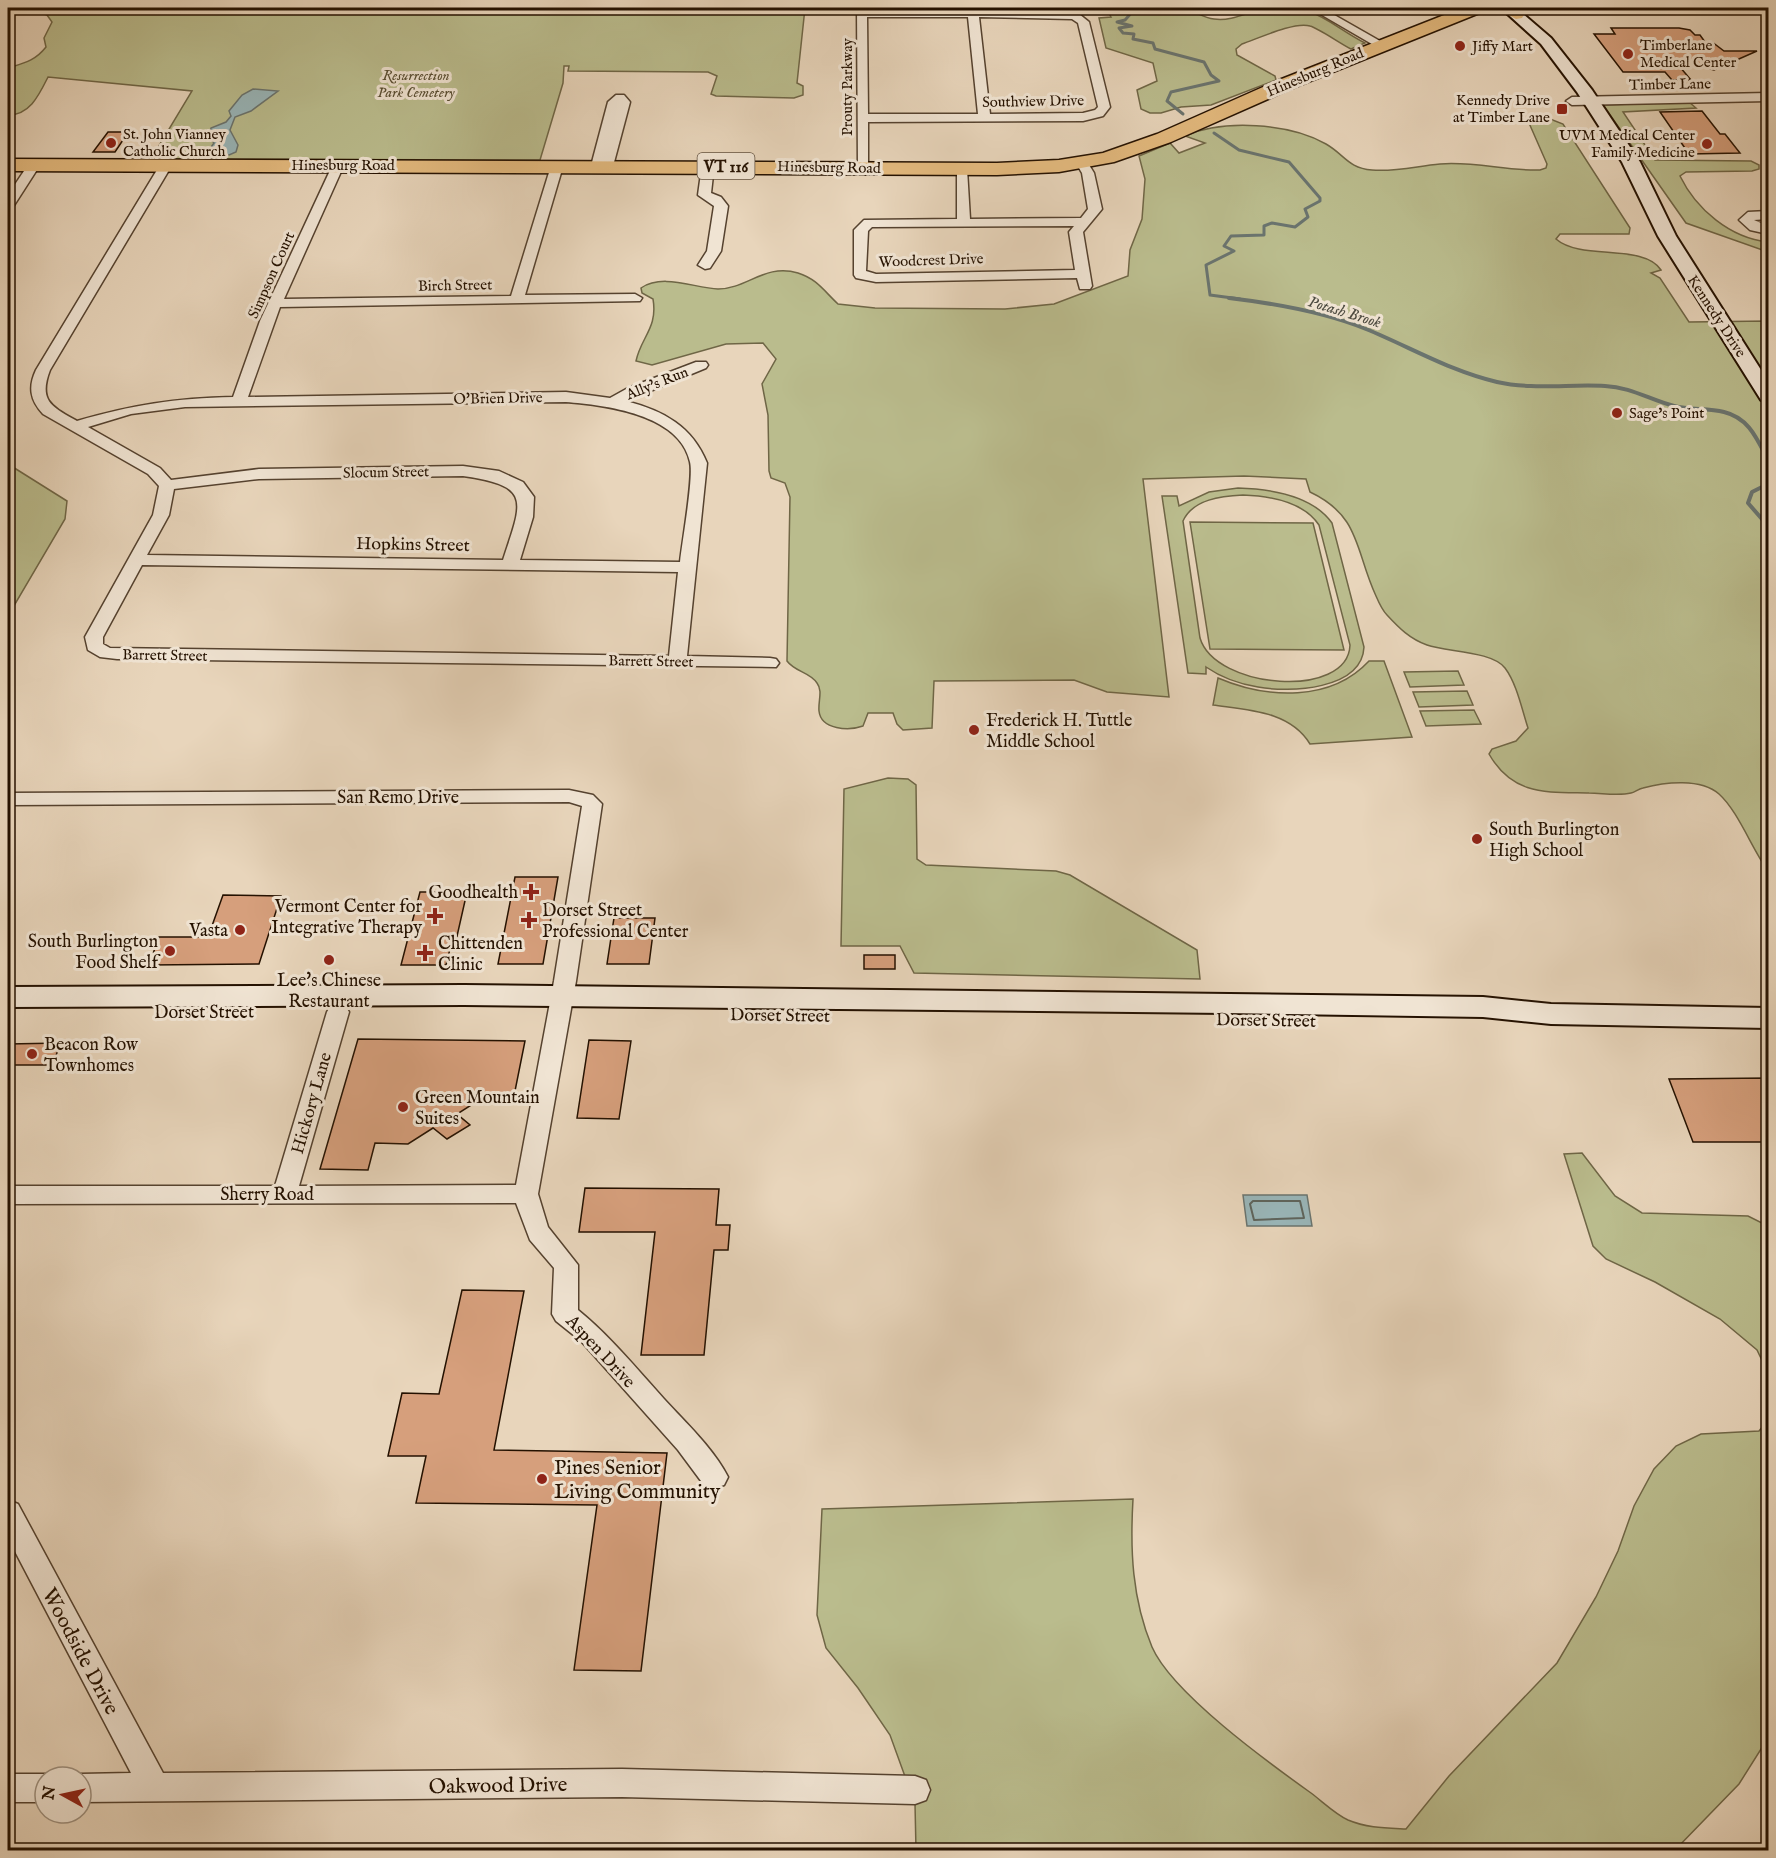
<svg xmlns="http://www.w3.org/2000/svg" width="1776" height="1858" font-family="'IM FELL English',serif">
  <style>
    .green { fill: #babc8d; stroke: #6f6646; stroke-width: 1.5; fill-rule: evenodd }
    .water { fill: #99b6b9; stroke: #6a746f; stroke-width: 1.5 }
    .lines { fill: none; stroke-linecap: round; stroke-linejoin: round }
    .shore { stroke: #5e645c; stroke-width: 2 }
    .stream-far1 { stroke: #6a746f; stroke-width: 3 }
    .stream { stroke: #6a746f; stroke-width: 4 }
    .building { fill: #d69f7c; stroke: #241100; stroke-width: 1.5 }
    .minor-casing { stroke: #55422f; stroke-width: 3 }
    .secondary-casing { stroke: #241100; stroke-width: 4 }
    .primary-casing { stroke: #241100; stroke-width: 3 }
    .minor { fill: #f0e4d3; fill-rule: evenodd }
    .secondary { fill: #f0e4d3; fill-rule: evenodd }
    .primary { fill: #e4ba7e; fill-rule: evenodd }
    .poi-dot { fill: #8f2418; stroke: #f0e4d3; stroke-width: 2 }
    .labels { text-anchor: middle; stroke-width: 6; stroke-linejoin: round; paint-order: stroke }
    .far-poi-label { font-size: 15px; fill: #241100; stroke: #f0e4d3; text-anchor: start }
    .far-street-label { font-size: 15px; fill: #241100; stroke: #f0e4d3 }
    .far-park-label { font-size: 15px; font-style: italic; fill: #584d31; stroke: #f0e4d3 }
    .shield { fill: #f0e4d3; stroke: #61503f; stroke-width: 1.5 }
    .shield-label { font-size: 16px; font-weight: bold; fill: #241100 }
    .far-water-label { font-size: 16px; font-style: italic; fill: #4d4b41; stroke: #f0e4d3 }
    .street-label { font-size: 18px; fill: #241100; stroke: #f0e4d3 }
    .poi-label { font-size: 18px; fill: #241100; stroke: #f0e4d3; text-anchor: start }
    .near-poi-label { font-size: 21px; fill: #241100; stroke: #f0e4d3; text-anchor: start }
    .near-street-label { font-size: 21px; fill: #241100; stroke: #f0e4d3 }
  </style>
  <rect width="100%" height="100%" fill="#e8d5bb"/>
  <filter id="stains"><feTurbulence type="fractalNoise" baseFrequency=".00333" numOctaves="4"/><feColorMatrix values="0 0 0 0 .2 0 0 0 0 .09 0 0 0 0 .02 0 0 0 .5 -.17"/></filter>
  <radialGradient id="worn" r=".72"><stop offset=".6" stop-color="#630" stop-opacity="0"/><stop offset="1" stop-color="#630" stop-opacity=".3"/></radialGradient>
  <g class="green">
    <path d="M26,8h779l-8,75 6,3v9l-9,3 -78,-2 -5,-2 6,-18 -9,-4 -140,-1 1,-5h-5l-1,17 -23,77 -389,-1 41,-68 -144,-14c-9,18 -18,38 -40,38v-47c16,-5 27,-7 38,-21l-2,-9 8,-16 -5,-7z"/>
    <path d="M1106,8c24,-1 49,-3 74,0 11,0 22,10 34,11 19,3 37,-9 54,-11 44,-7 62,17 97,35l-14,6c-12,-6 -31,-20 -41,-23 -15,-5 -53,13 -68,18l-6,5 1,6 38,21 1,4 -65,25 -30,2 -20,6h-11l-9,-4 -4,-19 20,-9 -4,-18 -47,-15 -7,-30 12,-1z"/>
    <path d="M1689,102l7,6 -73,4 32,48 96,1 8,4v4l-7,2 -66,1 -6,4c16,33 50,62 88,66v10l-82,-29 -83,-118z"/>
    <path d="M1545,117l18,7 67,104 -1,6h-69l-4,5c25,22 88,4 105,31l-10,3 9,5 29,44 79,-1v550c-16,-22 -30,-60 -49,-77 -18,-16 -54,-12 -76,-6 -5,1 -8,4 -12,5 -13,3 -29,0 -42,0 -42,-1 -76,3 -100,-39l3,-5 24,-8 12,-13c-6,-18 -11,-44 -23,-60 -13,-17 -58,-16 -78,-23 -17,-6 -28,-17 -40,-30 -5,-5 -8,-12 -11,-19 -21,-45 -15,-80 -66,-104l-4,-13 -62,-3 -101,3 26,218 -62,-5 -33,-12 -140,1 -2,47 -29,2 -6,-6 -4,-11h-25l-5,13c-14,5 -42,4 -44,-15 -1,-10 4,-20 -2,-28 -7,-11 -22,-11 -30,-22l3,-164 -5,-14 -14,-5 -2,-7 -1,-56 -6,-31 14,-25 -13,-16 -37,1 -74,21 -16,-4c5,-24 22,-33 17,-62l-11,-6 -1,-5c22,-15 53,0 77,1 29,0 47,-26 80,-16 19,6 26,18 40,31l37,4 130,1 49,-5 74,-28 2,-26 12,-31 3,-40 -6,-23 31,-13 9,10 26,-10 -20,-7c38,-17 105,-13 141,8 19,11 22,24 46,26 24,2 45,-4 68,-6 34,-3 66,7 100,6l6,-2 1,-4 -18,-41 4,-4z"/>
    <path d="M8,464l59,37 -2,18 -57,97z"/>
    <path d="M1238,488c32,1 74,7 94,35l32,124c-2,43 -75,46 -106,40 -19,-3 -36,-9 -52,-20v7l-18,-1 -26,-177h15l2,10 30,-14zM1243,495c26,1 60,6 76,30l31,120c-2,55 -135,44 -150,-7l-17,-117c10,-22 39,-25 60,-26z"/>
    <path d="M1190,522l123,1 31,127 -134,-1z"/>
    <path d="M1369,661h15l28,76 -102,7c-20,-33 -62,-34 -97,-39l5,-27c49,21 113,24 151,-17z"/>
    <path d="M1458,671l6,14 -54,2 -6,-15z"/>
    <path d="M1467,691l6,14 -54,2 -6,-15z"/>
    <path d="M1474,710l7,14 -55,2 -6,-15z"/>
    <path d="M888,778l20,1 8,6 1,74 9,6 130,6 14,4 127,75 3,29 -286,-6 -14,-27h-59l3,-157z"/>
    <path d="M1582,1153l33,43 27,17 106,3 20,10v147l-11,-23 -37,-31 -65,-37 -49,-23 -13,-13 -29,-92z"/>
    <path d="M1768,1420v318l-29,46 -64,66h-759l-1,-46 -25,-69 -32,-47 -32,-40 -9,-33 5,-106 311,-10c-3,51 -1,100 19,148 20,46 117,116 159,146 12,9 24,21 37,27 19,8 37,8 58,9l43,-53 108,-113 39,-66 22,-46 16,-45 20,-37 22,-23 25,-12 58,-3z"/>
  </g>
  <g class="water">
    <path d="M253,89l25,2 -27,20 -16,6 -5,13 8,15 -2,7 -7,3 -23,-1 8,-11 -5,-6 2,-9 15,-6 5,-6 -2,-5 13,-16z"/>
    <path d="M1243,1195h64l5,31h-65z"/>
  </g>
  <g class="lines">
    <path class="shore" d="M1253,1201h47l4,17 -50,2 -4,-16z"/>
    <g class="stream-far1">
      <path d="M1120,8l13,3 -8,9 -8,2 15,4 -13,2 4,5 11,1 -1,5 20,4 2,6 49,13 7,13 8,6 -48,11 -4,9 16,13"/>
      <path d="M1214,133l25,17 50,12 31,36v3l-15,8 3,8 -13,10 -23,-4 -8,3v9l-33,1 -7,10 10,5 -28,14 4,30 30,4"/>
    </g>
    <g class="stream">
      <path d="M1229,298c42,5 98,15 137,31 44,18 84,42 131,53 35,8 72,2 108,4 26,1 45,14 69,20 16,4 34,2 50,6 25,6 33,27 44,48"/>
      <path d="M1768,484l-16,8 -4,11 20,23"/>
    </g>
  </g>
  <g class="building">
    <path d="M1611,28h68l11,2 5,5h5l5,7h7l12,9h33l-43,19 -40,-10 17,20h-19l-7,-8h-42l-29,-38h21z"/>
    <path d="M1702,111l18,23h5l15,19 -51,1 -29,-42z"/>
    <path d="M108,132h17l-3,5h3l-10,15h-22z"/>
    <path d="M515,877h43l-15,87h-45z"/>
    <path d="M420,892h47l-12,53h-4l-5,20h-45z"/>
    <path d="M223,895l58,1 -22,68 -110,1 10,-28h49z"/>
    <path d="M614,918h41l-6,46h-42z"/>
    <rect x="864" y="955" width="31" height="14"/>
    <path d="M358,1039l167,2 -12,60 -34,-1 -22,14 13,11 -23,14 -14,-11 -25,16 -33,-1 -7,27 -48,-1z"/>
    <path d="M589,1040l42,1 -12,78 -42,-1z"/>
    <path d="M61,1043l-9,22h-44v-21z"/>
    <path d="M1768,1078v64h-75l-24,-63z"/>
    <path d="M585,1188l134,1 -3,36h14l-2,25h-14l-10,105h-63l14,-123h-76z"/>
    <path d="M462,1290l62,1 -30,159 173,3 -26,218 -67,-1 23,-165 -181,-2 10,-47h-38l14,-63 37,1z"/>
  </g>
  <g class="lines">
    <g class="minor-casing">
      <g id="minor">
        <path d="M857,8h10v3h191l21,3 10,8 21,85 -7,9 -20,5 -215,1v45l-6,4 -4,-1zM867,17h101l10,97h-110zM979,17l93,2 6,4 20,84 -3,3 -12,3 -93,1z"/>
        <path d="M1310,8h12l65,37 -10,2z"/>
        <path d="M1768,93v8l-196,4 -6,-4 6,-4z"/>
        <path d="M616,95h8l6,7 -17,64 -6,4 -14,-1 -2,-3 17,-64z"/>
        <path d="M1082,159l4,1 8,13 8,36 -19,23 9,54 -2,3h-10l-3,-11 -201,4 -20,-4 -2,-3v-45l10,-10 93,-1v-53h8l2,3 3,50 111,-1 7,-9 -6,-36 -6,-10zM1074,226l-5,6 6,38 -199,4 -10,-3 2,-40 4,-4z"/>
        <path d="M34,161l6,4 -27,42 -5,1v-13l22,-33z"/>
        <path d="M166,161l6,4 -122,205c-12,31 2,37 27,51 54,-16 99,-23 156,-24l27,-76 74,-159 4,-1 6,4 -60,134 227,-3 40,-130 2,-3h8l2,3 -38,129 110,-1 7,4 -2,3 -360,6 -32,90 318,-5 44,6 18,-10 68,-26h10l2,3 -2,3 -80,33c38,10 66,25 81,62l-20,193 83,2 6,1 3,4 -3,4 -659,-8 -17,-2 -12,-7 -3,-13 68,-122 6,-29 -11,-12 -105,-60c-13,-14 -15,-27 -7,-44l124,-205zM566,402c39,3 114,12 124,60 4,15 -8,80 -10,100l-160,-2 13,-43 1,-20 -11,-15 -24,-11 -36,-5 -204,3 -88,11 -11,-12 -72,-41 43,-13 54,-7zM463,476c70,10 59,25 40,84l-356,-5 22,-40 5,-26 85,-10zM142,565l536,7 -9,84 -559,-8 -7,-4v-7z"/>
        <path d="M708,162l6,4 -3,27 10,4 7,9 -7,45 -11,17 -5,1 -7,-4 9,-14 7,-45 -16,-11 4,-29z"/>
        <path d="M1768,211v8l-14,1 14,6v8l-18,-4 -11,-10 9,-8z"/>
        <path d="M569,790l24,5 9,9 -26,177 -38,213 10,33 30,38v45c32,26 58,58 86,89 22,24 49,49 64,78l-4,8 -10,3 -10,-3 -26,-35 -97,-109 -25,-20 -4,-7 2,-46 -24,-28 -14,-37 -508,1v-18h267l52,-174 3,-5 8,-2 8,2 3,5 -50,174 217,-1 38,-204 28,-175 -13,-4 -561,3v-12z"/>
        <path d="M8,1500l10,4 145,269 459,-4 293,7 11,4 4,10 -4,10 -11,4 -293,-7 -541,5v-25h-8l8,-3 50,-1 -123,-235z"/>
        <path d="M8,1774h37l8,3h-8v25h-37z"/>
      </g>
    </g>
    <g class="secondary-casing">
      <g id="secondary">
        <path d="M1501,8h15l35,30 41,52 48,72 36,74 92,145v21l-7,-2 -103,-164 -36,-74 -45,-70 -36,-48z"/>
        <path d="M464,985l1019,12 68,7 217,4v20l-217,-4 -68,-7 -257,-4 -762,-8 -456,2v-20z"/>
      </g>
    </g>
    <g class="primary-casing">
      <g id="primary">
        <path d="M1462,8h23l-3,4 -189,76 -122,54 -57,20 -55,10 -62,3 -989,-4v-12l989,4 62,-3 44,-7 54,-19 122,-54z"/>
        <path d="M1510,8h18l-6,10 -6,1 -9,-5z"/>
      </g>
    </g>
    <use href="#minor" class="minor"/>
    <use href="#secondary" class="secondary"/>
    <use href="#primary" class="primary"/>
  </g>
  <g class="poi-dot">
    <circle cx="1460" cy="46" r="6"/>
    <circle cx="1628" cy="54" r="6"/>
    <rect x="1556" y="103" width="12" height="12" rx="3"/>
    <circle cx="111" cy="143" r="6"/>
    <circle cx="1707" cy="144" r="6"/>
    <circle cx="1617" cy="413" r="6"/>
    <circle cx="974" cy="730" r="6"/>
    <circle cx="1477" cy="839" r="6"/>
    <path d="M528 883h6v6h6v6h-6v6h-6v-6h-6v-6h6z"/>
    <path d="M432 907h6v6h6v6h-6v6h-6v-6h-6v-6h6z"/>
    <path d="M526 911h6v6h6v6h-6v6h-6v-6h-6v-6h6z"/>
    <circle cx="240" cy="930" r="6"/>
    <circle cx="170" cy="951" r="6"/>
    <path d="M422 944h6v6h6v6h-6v6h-6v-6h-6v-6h6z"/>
    <circle cx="329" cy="960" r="6"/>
    <circle cx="32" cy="1054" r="6"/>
    <circle cx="403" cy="1107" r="6"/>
    <circle cx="542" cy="1479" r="6"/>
  </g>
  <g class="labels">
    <g class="far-poi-label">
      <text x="1640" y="50">Timberlane<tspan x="1640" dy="17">Medical Center</tspan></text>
      <text x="1472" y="51">Jiffy Mart</text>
      <text x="1550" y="105" text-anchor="end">Kennedy Drive<tspan x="1550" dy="17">at Timber Lane</tspan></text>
      <text x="123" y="139">St. John Vianney<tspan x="123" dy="17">Catholic Church</tspan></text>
      <text x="1695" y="140" text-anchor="end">UVM Medical Center<tspan x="1695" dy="17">Family Medicine</tspan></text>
      <text x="1629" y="418">Sage's Point</text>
    </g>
    <g class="far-street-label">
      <text transform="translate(1315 72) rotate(-23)" y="5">Hinesburg Road</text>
      <text transform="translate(1670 84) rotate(-1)" y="5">Timber Lane</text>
      <text transform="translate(847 87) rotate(-90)" y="5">Prouty Parkway</text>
      <text transform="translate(1033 101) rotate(-1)" y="5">Southview Drive</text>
      <text x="343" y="170">Hinesburg Road</text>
      <text transform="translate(829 167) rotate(1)" y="5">Hinesburg Road</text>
      <text transform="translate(931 260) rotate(-2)" y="5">Woodcrest Drive</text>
      <text transform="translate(271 275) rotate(-66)" y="5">Simpson Court</text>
      <text transform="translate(455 285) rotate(-1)" y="5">Birch Street</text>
      <text transform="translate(1717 316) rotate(57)" y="5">Kennedy Drive</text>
      <text transform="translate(657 383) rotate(-22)" y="5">Ally's Run</text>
      <text transform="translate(498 398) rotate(-1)" y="5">O'Brien Drive</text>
      <text transform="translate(386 472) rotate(-1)" y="5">Slocum Street</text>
      <text transform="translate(165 655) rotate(1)" y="5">Barrett Street</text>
      <text transform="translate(651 661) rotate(1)" y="5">Barrett Street</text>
    </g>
    <g class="far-park-label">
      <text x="416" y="80">Resurrection<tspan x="416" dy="17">Park Cemetery</tspan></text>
    </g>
    <rect class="shield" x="697.5" y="153" width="57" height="26" rx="4.5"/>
    <g class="shield-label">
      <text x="726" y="172">VT 116</text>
    </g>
    <g class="far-water-label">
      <text transform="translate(1345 311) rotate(17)" y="6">Potash Brook</text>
    </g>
    <g class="street-label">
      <text transform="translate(413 544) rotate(1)" y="6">Hopkins Street</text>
      <text x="398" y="803">San Remo Drive</text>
      <text x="204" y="1018">Dorset Street</text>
      <text transform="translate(780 1015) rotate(1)" y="6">Dorset Street</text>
      <text transform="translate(1266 1020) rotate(1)" y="6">Dorset Street</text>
      <text transform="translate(311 1103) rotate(-74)" y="6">Hickory Lane</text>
      <text x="267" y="1200">Sherry Road</text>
      <text transform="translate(601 1351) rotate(47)" y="6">Aspen Drive</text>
    </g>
    <g class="poi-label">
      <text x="986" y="726">Frederick H. Tuttle<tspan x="986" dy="21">Middle School</tspan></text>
      <text x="1489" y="835">South Burlington<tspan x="1489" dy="21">High School</tspan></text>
      <text x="518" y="898" text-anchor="end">Goodhealth</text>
      <text x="422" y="912" text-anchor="end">Vermont Center for<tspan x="422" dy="21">Integrative Therapy</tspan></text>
      <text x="542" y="916">Dorset Street<tspan x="542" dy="21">Professional Center</tspan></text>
      <text x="228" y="936" text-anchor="end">Vasta</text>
      <text x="158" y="947" text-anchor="end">South Burlington<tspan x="158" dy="21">Food Shelf</tspan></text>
      <text x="438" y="949">Chittenden<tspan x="438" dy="21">Clinic</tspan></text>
      <text x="329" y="986" text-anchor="middle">Lee's Chinese<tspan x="329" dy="21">Restaurant</tspan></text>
      <text x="44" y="1050">Beacon Row<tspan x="44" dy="21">Townhomes</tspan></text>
      <text x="415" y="1103">Green Mountain<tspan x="415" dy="21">Suites</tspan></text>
    </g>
    <g class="near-poi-label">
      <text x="554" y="1474">Pines Senior<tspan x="554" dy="24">Living Community</tspan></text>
    </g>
    <g class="near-street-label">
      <text transform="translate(81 1651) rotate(62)" y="7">Woodside Drive</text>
      <text transform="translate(498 1785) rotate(-1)" y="7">Oakwood Drive</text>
    </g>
  </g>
  <rect width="1776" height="1858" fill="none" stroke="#e8d5bb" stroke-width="30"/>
  <rect x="9" y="9" width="1758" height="1840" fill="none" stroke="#241100" stroke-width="3"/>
  <rect x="15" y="15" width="1746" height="1828" fill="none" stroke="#241100" stroke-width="1.5"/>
  <g transform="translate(63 1795) rotate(278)"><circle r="28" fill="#f0e4d3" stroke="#9e907f" stroke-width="1.5"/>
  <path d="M0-4.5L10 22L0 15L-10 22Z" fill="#8f2418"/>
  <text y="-9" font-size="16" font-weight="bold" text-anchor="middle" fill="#241100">N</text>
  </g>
  <rect width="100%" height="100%" filter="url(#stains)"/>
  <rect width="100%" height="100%" fill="url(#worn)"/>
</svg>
